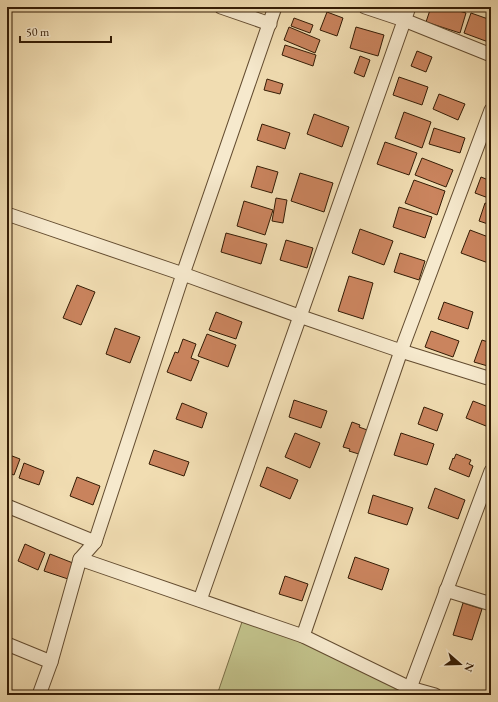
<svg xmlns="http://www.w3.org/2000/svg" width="498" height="702" font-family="'EB Garamond',serif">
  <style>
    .green { fill: #c0bf88; stroke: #7a6e46 }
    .building { fill: #ca845e; stroke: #341c05 }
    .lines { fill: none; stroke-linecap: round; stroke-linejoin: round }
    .street-casing { stroke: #634c30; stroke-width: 15 }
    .street { stroke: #f6e9cd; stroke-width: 13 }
  </style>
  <rect width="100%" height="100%" fill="#f1ddb2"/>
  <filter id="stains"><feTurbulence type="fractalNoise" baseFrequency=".005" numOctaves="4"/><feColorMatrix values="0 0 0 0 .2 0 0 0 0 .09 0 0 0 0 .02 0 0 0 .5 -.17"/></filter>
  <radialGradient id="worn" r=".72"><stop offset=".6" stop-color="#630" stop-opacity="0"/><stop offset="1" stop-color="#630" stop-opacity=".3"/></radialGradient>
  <path class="green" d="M244,616l191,79h-218z"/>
  <g class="building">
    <path d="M431,7h14l21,6 -6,20 -34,-11z"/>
    <path d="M327,12l16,6 -6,18 -17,-6z"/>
    <path d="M471,13l20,7v23l-27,-10z"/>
    <path d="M294,18l19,7 -3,8 -19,-7z"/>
    <path d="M289,27l31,13 -5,13 -31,-13z"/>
    <path d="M356,27l28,8 -6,21 -28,-8z"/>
    <path d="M285,45l31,10 -3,11 -31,-11z"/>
    <path d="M417,51l15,6 -6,15 -15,-6z"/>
    <path d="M360,56l10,4 -6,17 -10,-4z"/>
    <path d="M399,77l29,10 -6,18 -29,-10z"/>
    <path d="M267,79l16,5 -3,10 -16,-4z"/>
    <path d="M439,94l26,10 -7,16 -25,-11z"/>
    <path d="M404,112l27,10 -9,26 -27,-10z"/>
    <path d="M314,114l35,13 -7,20 -35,-13z"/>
    <path d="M262,124l28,9 -5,16 -28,-9z"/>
    <path d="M434,128l31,10 -5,15 -31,-9z"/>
    <path d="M385,142l32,11 -8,22 -32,-11z"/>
    <path d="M422,158l31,12 -7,17 -31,-12z"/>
    <path d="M257,166l21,6 -6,21 -21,-6z"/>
    <path d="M300,173l33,10 -9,29 -33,-11z"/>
    <path d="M481,177l10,4v18l-16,-6z"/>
    <path d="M414,180l31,11 -8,24 -32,-12z"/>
    <path d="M276,198l11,2 -4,23 -11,-2z"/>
    <path d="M244,201l29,9 -8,25 -28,-9z"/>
    <path d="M485,203l6,2v20l-12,-4z"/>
    <path d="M399,207l33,10 -7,21 -32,-11z"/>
    <path d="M360,229l33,12 -9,24 -32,-12z"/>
    <path d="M470,230l21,8v26l-30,-11z"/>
    <path d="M226,233l41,11 -6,20 -40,-12z"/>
    <path d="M286,240l27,8 -6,20 -27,-8z"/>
    <path d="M400,253l25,8 -6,19 -25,-8z"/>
    <path d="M349,276l24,7 -10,36 -25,-8z"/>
    <path d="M77,285l18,7 -14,33 -18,-7z"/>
    <path d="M444,302l29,10 -5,17 -30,-10z"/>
    <path d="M216,312l26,10 -6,17 -27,-9z"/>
    <path d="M115,328l25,9 -10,26 -24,-9z"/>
    <path d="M431,331l28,10 -6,16 -28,-10z"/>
    <path d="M207,334l29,11 -8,22 -30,-11z"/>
    <path d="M183,339l13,5 -5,14 8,3 -8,20 -24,-9 8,-20 3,1z"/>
    <path d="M482,340l9,3v24l-17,-5z"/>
    <path d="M294,400l33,11 -6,17 -32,-11z"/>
    <path d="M473,401l18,7v20l-25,-10z"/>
    <path d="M182,403l25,10 -5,15 -26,-9z"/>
    <path d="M424,407l19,7 -6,17 -19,-7z"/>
    <path d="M352,422l8,3 -1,2 11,4 -8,24 -13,-4 1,-2 -7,-2z"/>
    <path d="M295,433l25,10 -10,25 -25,-11z"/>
    <path d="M401,433l33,11 -7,21 -33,-10z"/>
    <path d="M154,450l35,12 -5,14 -35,-12z"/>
    <path d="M7,454l13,5 -6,16 -7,-3z"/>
    <path d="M456,454l15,6 -2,4 4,2 -4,11 -20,-8 4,-11 1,1z"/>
    <path d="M24,463l20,8 -5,14 -20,-7z"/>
    <path d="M267,467l31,13 -8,19 -30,-13z"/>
    <path d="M77,477l23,9 -7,19 -23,-9z"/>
    <path d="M435,488l30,12 -7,19 -30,-11z"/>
    <path d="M373,495l40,13 -6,17 -39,-12z"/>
    <path d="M25,544l20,9 -7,17 -20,-9z"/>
    <path d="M50,554l23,9 -5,16 -24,-8z"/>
    <path d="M355,557l34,12 -7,21 -34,-12z"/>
    <path d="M285,576l23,8 -6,17 -23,-7z"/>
    <path d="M463,603l19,6 -10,31 -19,-5z"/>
  </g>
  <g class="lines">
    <g class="street-casing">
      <g id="street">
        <path d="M221,7l49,17"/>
        <path d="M365,7l39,13 87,35"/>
        <path d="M7,214l176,60 116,42 102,35 90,28"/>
        <path d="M7,506l88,36"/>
        <path d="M80,559l223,77 107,52 25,7"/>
        <path d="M446,590l45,14"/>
        <path d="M200,600l209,-593"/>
        <path d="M303,636l98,-285 90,-241"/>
        <path d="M7,644l44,18"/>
        <path d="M410,688l81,-217"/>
        <path d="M39,695l12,-33 29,-103 15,-17 88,-268 92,-267"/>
      </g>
    </g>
    <use href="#street" class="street"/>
  </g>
  <rect width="498" height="702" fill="none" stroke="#f1ddb2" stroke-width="24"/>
  <rect x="8" y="8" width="482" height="686" fill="none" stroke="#341c05" stroke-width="2"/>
  <rect x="12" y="12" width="474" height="678" fill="none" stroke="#341c05"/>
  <g transform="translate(460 664) rotate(110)" stroke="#f6e9cd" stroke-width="3" paint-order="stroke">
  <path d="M0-3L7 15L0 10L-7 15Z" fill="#341c05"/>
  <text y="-6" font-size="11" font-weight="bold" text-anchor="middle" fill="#341c05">N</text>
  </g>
  <path d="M20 36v6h91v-6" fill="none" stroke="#341c05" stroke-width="2"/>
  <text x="26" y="36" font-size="12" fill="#341c05" stroke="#f6e9cd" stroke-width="3" paint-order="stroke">50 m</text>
  <rect width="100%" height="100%" filter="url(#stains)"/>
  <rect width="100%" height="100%" fill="url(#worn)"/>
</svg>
